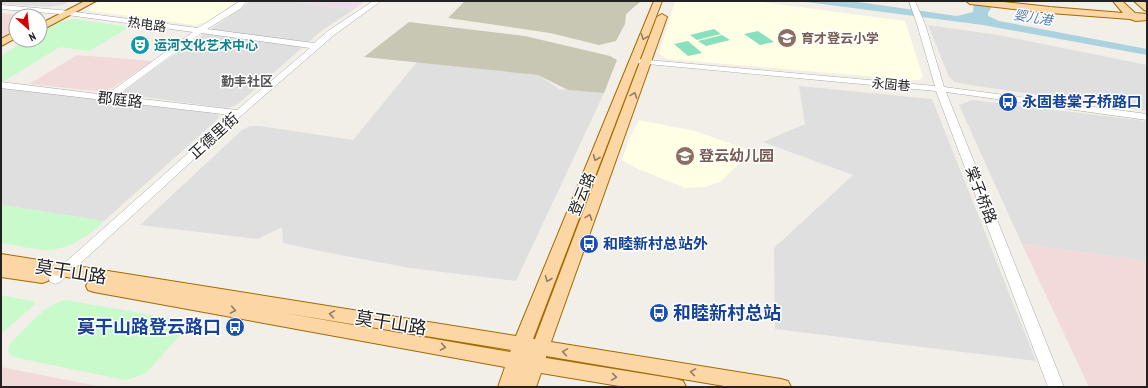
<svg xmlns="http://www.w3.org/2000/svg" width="1148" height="388" font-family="'PT Sans Narrow','Noto Sans SC',sans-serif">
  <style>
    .residential { fill: #e0dfdf }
    .commercial { fill: #f2dad9 }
    .industrial { fill: #ebdbe8 }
    .education { fill: #ffffe5 }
    .construction { fill: #c7c7b4 }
    .park { fill: #c8facc }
    .pitch { fill: #88e0be }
    .water { fill: #aad3df }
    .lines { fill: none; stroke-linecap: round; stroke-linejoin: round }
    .minor-casing { stroke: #a9a9a9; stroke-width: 1 }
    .major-casing { stroke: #a06b00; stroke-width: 2 }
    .minor { fill: #fff; fill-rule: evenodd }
    .major { fill: #fcd6a4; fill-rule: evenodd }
    .oneway { stroke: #8f7c63 }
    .labels { text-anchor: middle; stroke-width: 3; stroke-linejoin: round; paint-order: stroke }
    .far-water-label { font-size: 13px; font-style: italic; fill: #4a7aab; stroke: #fff }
    .far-street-label { font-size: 13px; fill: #222; stroke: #fff }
    .far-education-label { font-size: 13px; font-weight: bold; fill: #785e54; stroke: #fff; text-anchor: start }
    .far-culture-label { font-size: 13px; font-weight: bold; fill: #0d838f; stroke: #fff; text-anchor: start }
    .far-neighbourhood-label { font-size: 13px; font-weight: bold; fill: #555; stroke: #fff }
    .street-label { font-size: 15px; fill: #222; stroke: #fff }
    .transit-label { font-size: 15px; font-weight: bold; fill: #164399; stroke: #fff; text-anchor: start }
    .education-label { font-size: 15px; font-weight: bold; fill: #785e54; stroke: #fff; text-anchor: start }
    .near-street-label { font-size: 18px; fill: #222; stroke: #fff }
    .near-transit-label { font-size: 18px; font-weight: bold; fill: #164399; stroke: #fff; text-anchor: start }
  </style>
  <rect width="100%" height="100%" fill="#f2efe9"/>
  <g class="residential">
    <path d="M1,1h70l-10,4 -13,2 -47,-3z"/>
    <path d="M249,1h39l65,9 -32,21 -83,73 -7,3 -6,1 -103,-14 2,-5 122,-84z"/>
    <path d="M928,25l70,10 149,30v46l-177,-26 -15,-3 -6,-5z"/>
    <path d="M417,62l121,13 21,14 45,4 -88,188 -106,-13 -85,-16 -42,-9 -1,-16 -24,12 -118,-14 102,-95 8,-4h10l93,14z"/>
    <path d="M799,86l133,13 104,262 -261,-32 -1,-81 79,-73 -90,-33 42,-18z"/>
    <path d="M1,87l217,27 1,4 -115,103 -103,-16z"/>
    <path d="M972,100l175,21v140l-125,-17 -63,-139z"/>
  </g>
  <g class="commercial">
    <path d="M1,13l31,3h-16v13l-15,8z"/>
    <path d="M77,55l76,6 -47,31 -77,-8z"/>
    <path d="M1022,244l125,17v126h-58z"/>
    <path d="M1,367l102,20h-102z"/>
  </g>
  <path class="industrial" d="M288,1h77l-12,9z"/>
  <g class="education">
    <path d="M101,1h138l-33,21 -11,3 -103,-14 -3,-1 3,-5z"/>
    <path d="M675,1h80l150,20 18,56 -4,3h-7l-245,-21 -8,-5z"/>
    <path d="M639,120l56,11 57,20 -32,31 -16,5 -19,1 -51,-21 -12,-7 8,-23z"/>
  </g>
  <g class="construction">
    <path d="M465,1h176l-15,13 -1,10 -9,17 -17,4 -49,-12 -102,-15z"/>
    <path d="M409,22l116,14 85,20 7,4 -13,33 -36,-3 -30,-15 -174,-18z"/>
  </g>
  <g class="park">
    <path d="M74,19l56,8 -41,24 -29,-4 -56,34h-3v-25l25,-16h14v-7l20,-11z"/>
    <path d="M1,205l103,16c-15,15 -37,30 -60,29 -14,-1 -29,-5 -43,-7z"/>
    <path d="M1,295l34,7 -1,3 -33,29z"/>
    <path d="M66,300l113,20 5,6 -1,6 -38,42 -20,6 -112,-23 -4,-3 -1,-5 2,-5c15,-14 35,-41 56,-44z"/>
  </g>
  <g class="pitch">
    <path d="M714,29l7,5 -24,6 -7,-5z"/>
    <path d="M758,31l16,11 -14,3 -16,-11z"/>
    <path d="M722,35l8,5 -24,6 -8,-5z"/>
    <path d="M688,41l14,12 -14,3 -14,-12z"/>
  </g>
  <path class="water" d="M799,1h52l106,15 16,-4 1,-11 19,4 -5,8v3l11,5 148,28v6l-164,-30z"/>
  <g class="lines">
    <g class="minor-casing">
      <g id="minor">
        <path d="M240,1h7l-7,8 -33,20 107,14 14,-12 45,-30h8l-47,34 -92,80 -182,167 -5,2 -5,-2 -1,-3 1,-3 181,-161 -230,-27v-6l105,13 87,-63 -133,-18 -59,-5v-4l59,5 138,18zM201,33l109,15 -73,62 -121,-14z"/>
        <path d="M909,1h6l10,23 19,63 203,27v6l-201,-28 118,295h-16l-112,-296 -299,-28 -4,-2 4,-2 298,27 -18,-62z"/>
      </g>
    </g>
    <g class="major-casing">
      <g id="major">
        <path d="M85,1h11l-56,30v-7z"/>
        <path d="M654,1h8l-129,338h2l122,-322 5,-3 5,3 -116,325 230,37 7,2 3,6h-61l-184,-31v2l130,21 7,2 3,6h-61l-84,-14 -5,14h-38l7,-20 -411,-75 -6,-2 -2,-4 2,-4 3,-1 -43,-7 2,3 -2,4 -6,2 -41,-6v-23l515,82zM284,313l227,37 -1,2z"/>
        <path d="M966,1h28l56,6 73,6 -10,-12h9l13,12 12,1v6l-11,1 -6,-2 -80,-6 -80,-9z"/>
        <path d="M1134,1h10l3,3v7l-3,-1z"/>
        <path d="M16,31v7l-15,8v-7z"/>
      </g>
    </g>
    <use href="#minor" class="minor"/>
    <use href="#major" class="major"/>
  </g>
  <defs><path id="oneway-chevron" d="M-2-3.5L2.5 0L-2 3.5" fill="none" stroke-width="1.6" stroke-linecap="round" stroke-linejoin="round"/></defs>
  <g class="oneway">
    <use href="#oneway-chevron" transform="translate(644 37) rotate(111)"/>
    <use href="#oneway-chevron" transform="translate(634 95) rotate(-70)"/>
    <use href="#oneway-chevron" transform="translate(596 158) rotate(112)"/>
    <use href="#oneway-chevron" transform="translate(589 217) rotate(-70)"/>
    <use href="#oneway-chevron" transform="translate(548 279) rotate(112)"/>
    <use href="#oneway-chevron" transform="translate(233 310) rotate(10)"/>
    <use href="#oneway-chevron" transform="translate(332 314) rotate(-171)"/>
    <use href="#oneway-chevron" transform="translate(443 347) rotate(10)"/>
    <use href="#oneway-chevron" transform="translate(565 352) rotate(-171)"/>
    <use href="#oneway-chevron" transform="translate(693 372) rotate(-171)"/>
    <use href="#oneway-chevron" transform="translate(614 377) rotate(9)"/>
  </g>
  <defs>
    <g id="school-disc" transform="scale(1)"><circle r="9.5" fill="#8d6e63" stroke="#fff"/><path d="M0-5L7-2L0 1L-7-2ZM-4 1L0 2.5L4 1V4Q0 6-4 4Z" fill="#fff"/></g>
    <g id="theatre-disc" transform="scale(1)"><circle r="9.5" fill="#0f9aa8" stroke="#fff"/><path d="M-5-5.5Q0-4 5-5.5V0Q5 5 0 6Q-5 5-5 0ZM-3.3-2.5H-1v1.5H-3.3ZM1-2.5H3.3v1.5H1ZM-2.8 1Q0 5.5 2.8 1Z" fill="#fff"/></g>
    <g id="bus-disc" transform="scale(1)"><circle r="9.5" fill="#1a4fb4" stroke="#fff"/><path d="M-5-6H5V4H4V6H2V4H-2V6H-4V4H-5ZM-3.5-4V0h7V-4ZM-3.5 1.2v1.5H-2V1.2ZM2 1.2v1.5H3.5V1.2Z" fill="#fff"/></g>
  </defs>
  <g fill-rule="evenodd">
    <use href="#school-disc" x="787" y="38"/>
    <use href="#theatre-disc" x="140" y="45"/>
    <use href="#bus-disc" x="1008" y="102"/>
    <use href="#school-disc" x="685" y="156"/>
    <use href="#bus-disc" x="589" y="244"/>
    <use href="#bus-disc" x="659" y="313"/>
    <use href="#bus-disc" x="235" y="327"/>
  </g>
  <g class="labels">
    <g class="far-water-label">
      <text transform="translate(1033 17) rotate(9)" y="5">婴儿港</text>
    </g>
    <g class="far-street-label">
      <text transform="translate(147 24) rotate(8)" y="5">热电路</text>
      <text transform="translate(891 84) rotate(5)" y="5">永固巷</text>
    </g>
    <g class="far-education-label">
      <text x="801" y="43">育才登云小学</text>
    </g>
    <g class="far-culture-label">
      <text x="154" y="50">运河文化艺术中心</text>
    </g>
    <g class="far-neighbourhood-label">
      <text x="247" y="86">勤丰社区</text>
    </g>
    <g class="street-label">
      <text transform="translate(120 100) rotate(6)" y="5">郡庭路</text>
      <text transform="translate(214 136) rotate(-42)" y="5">正德里街</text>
      <text transform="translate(582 194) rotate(-68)" y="5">登云路</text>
      <text transform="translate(981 195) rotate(69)" y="5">棠子桥路</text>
    </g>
    <g class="transit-label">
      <text x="1022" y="107">永固巷棠子桥路口</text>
      <text x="603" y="249">和睦新村总站外</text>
    </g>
    <g class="education-label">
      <text x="699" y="161">登云幼儿园</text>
    </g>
    <g class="near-street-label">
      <text transform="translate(71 272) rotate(9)" y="6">莫干山路</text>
      <text transform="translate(391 323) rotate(9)" y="6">莫干山路</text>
    </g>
    <g class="near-transit-label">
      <text x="673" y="319">和睦新村总站</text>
      <text x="221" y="333" text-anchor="end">莫干山路登云路口</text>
    </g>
  </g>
  <rect width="1148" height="388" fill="none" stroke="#222222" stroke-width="4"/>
  <g transform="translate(28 28) rotate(153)"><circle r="19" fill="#ffffff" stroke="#a7a7a7"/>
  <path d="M0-3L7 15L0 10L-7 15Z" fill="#d40000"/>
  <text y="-6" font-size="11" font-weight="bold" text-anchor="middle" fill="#222222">N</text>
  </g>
</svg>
